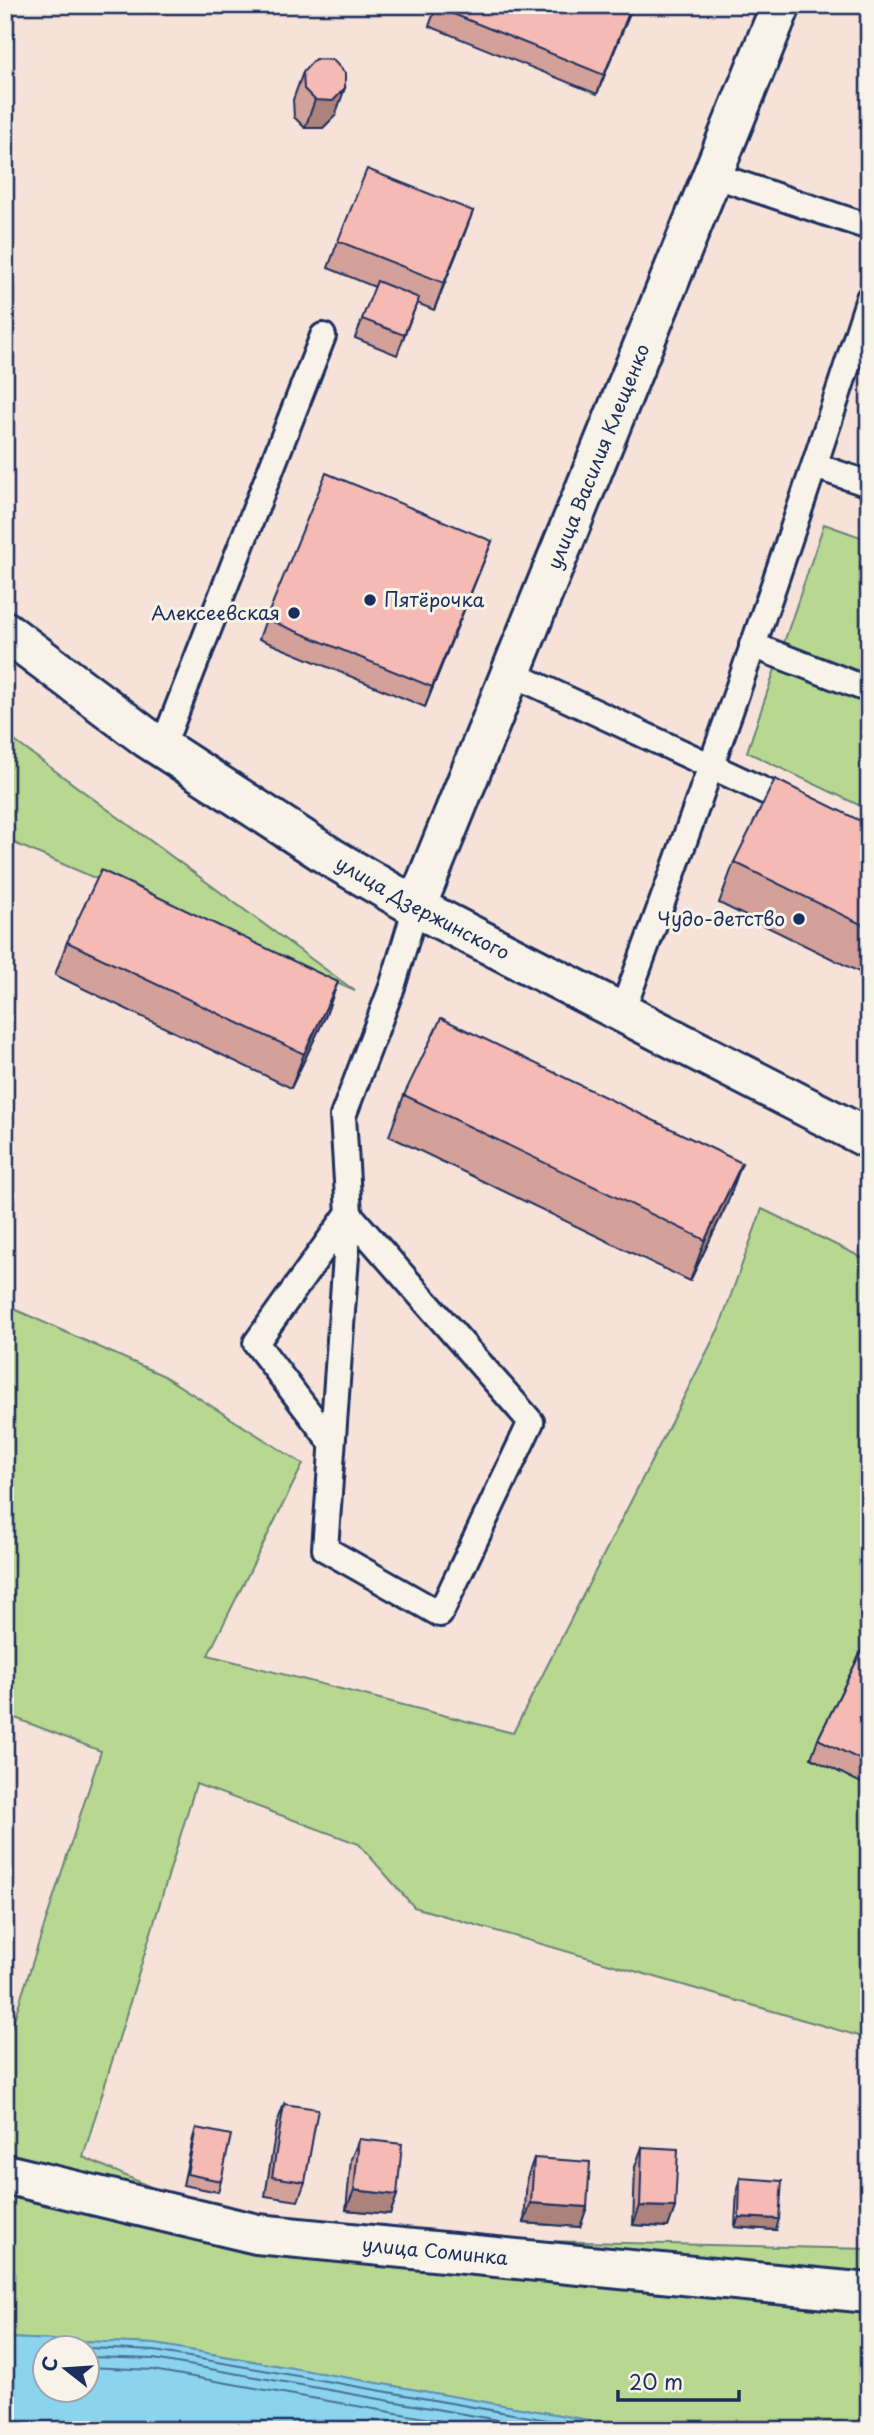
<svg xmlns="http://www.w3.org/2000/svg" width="874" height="2435" font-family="'Playpen Sans',sans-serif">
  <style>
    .green { fill: #b8d891; stroke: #6a8478; stroke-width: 2 }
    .water { fill: #8cd4ee; stroke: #5f92b4; stroke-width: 2; fill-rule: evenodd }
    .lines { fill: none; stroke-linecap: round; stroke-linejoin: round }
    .shore { stroke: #487198; stroke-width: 2 }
    .lane-casing { stroke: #1b2f5e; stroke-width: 30 }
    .street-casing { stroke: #1b2f5e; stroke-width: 44 }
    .secondary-casing { stroke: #1b2f5e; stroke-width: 44 }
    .lane { stroke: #f7f3e8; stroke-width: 24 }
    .street { stroke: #f7f3e8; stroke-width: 38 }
    .secondary { stroke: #f7f3e8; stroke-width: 38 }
    .wall { fill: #d3a09a; stroke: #1b2f5e; stroke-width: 2 }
    .shaded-wall { fill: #ac827d; stroke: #1b2f5e; stroke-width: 2 }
    .building { fill: #f5bab3; stroke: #1b2f5e; stroke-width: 2 }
    .poi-dot { fill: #1b2f5e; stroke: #f7f3e8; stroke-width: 2.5 }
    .labels { text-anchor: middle; stroke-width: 6; stroke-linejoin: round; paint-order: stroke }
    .street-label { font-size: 19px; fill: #1b2f5e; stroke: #f7f3e8 }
    .poi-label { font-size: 19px; fill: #1b2f5e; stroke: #f7f3e8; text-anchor: end }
  </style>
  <rect width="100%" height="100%" fill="#f6e2d8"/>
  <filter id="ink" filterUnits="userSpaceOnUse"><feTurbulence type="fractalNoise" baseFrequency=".0143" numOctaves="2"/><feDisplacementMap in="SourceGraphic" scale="14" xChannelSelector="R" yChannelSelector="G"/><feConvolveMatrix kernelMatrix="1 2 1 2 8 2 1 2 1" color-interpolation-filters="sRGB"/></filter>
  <g filter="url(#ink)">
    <g class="green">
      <path d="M824,524l45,16v270l-122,-58z"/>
      <path d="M5,734l350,257 -350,-152z"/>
      <path d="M762,1209l107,52v778l-455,-132 -55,-63 -163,-60 -113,373 174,77 612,15v181h-224l-490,-86 -150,-6v-291l96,-296 -96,-37v-409l157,70 141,89 -95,191 305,78 206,-405z"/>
    </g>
    <path class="water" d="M5,2338l150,6 490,86h-640zM46,2348h42v42h-42z"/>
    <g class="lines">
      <g class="shore">
        <path d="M88,2348l67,3 449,79"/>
        <path d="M88,2357l66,2 400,71"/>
        <path d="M88,2367l65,3 340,60"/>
      </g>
      <g class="lane-casing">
        <g id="lane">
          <path d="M713,175l156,52"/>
          <path d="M815,466l54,18"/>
          <path d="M752,645l117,45"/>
          <path d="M511,673l288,134"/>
          <path d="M162,748l161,-412"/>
          <path d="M622,1012c87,-236 170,-474 247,-714"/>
          <path d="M349,1214l-24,335 115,65 91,-192 -182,-208 -6,-98 49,-129 24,-80"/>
          <path d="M332,1443l-76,-100 92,-129"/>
        </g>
      </g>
      <g class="street-casing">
        <g id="street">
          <path id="s1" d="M5,2174l252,60 612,59"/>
        </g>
      </g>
      <g class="secondary-casing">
        <g id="secondary">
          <path id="s2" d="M5,631l142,107 185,120 84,49 453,232"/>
          <path id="s3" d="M416,907l365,-902"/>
        </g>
      </g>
      <use href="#lane" class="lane"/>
      <use href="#street" class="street"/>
      <use href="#secondary" class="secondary"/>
    </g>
    <g class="wall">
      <path d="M437,5h196l-36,89 -168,-68z"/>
      <path d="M303,72l32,44 -12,12h-18l-11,-11 -1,-17z"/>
      <path d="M473,211l-39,99 -17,-7 -20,52 -42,-17 20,-51 -47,-19 10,-27z"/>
      <path d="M492,541l-67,166 -166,-68 7,-20z"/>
      <path d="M869,825v152l-150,-74 15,-41z"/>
      <path d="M67,942l259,73 -35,73 -236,-113z"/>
      <path d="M404,1095l323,109 -37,77 -301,-145z"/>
      <path d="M869,1636v151l-58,-29 7,-19z"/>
      <path d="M284,2104l21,78 -7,19 -33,-5 12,-73z"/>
      <path d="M196,2128l25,53 -3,11 -35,-7 10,-47z"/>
      <path d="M359,2139l38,56 -7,19 -44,-4 5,-51z"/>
      <path d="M642,2147l33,60 -7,20 -35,-2 2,-58z"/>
      <path d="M534,2158l53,49 -7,20 -56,-4 3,-45z"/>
      <path d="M740,2178l36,52 -41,-3 2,-38z"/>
    </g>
    <g class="shaded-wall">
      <path d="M633,5l-36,89 7,-19z"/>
      <path d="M345,88l-10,28 -12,12h-18l10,-28z"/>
      <path d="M473,211l-10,27 -29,72 10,-27z"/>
      <path d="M492,541l-8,19 -59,147 7,-20z"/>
      <path d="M338,982l-12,33 -35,73 13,-34z"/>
      <path d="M742,1163l-15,41 -37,77 15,-41z"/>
      <path d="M354,2190l43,5 -7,19 -44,-4z"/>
      <path d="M531,2203l56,4 -7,20 -56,-4z"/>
      <path d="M640,2206l35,1 -7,20 -35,-2z"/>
      <path d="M739,2217l40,2 -3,11 -41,-3z"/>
    </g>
    <g class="building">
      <path d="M437,5h195l-28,70 -168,-68z"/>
      <path d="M315,59l18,1 12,13v15l-12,13 -18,-1 -11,-11 -1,-17z"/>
      <path d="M367,169l106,42 -29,72 -106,-42z"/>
      <path d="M377,281l42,17 -15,37 -42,-16z"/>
      <path d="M326,473l166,68 -60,146 -166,-68z"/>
      <path d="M775,779l94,46v103l-135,-66z"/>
      <path d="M101,870l237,112 -34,72 -237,-112z"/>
      <path d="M441,1018l301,145 -37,77 -301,-145z"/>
      <path d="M869,1636v128l-51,-25z"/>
      <path d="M284,2104l34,5 -13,73 -33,-5z"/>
      <path d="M196,2128l35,7 -10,46 -34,-7z"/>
      <path d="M359,2139l43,5 -5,51 -43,-5z"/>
      <path d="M642,2147l36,2 -3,58 -35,-1z"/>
      <path d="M534,2158l56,4 -3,45 -56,-4z"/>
      <path d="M740,2178l42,3 -3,38 -40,-2z"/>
    </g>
  </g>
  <g class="poi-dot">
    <circle cx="370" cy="600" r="7"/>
    <circle cx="294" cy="613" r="7"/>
    <circle cx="799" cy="919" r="7"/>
  </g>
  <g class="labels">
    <g class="street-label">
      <text dy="7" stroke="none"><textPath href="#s3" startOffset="486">улица Василия Клещенко</textPath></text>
      <text dy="7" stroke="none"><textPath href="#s2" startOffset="502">улица Дзержинского</textPath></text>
      <text dy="7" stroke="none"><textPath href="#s1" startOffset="438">улица Соминка</textPath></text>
    </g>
    <g class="poi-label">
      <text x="384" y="607" text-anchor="start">Пятёрочка</text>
      <text x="280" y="620">Алексеевская</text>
      <text x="785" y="926">Чудо-детство</text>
    </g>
  </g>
  <rect width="874" height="2435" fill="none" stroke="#f7f3e8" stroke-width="28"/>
  <rect x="14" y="14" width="846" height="2407" fill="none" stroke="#1b2f5e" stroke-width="2.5" filter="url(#ink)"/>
  <g transform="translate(66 2369) rotate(287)"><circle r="33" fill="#f7f3e8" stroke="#9fa5b1" stroke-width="2"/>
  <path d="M0-5L12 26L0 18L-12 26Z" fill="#1b2f5e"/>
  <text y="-10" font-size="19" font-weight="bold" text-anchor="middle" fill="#1b2f5e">С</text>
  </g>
  <path d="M618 2390v10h121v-10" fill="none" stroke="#1b2f5e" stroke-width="3.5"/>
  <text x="629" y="2390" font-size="21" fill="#1b2f5e" stroke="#f7f3e8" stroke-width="5" paint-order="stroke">20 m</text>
</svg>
